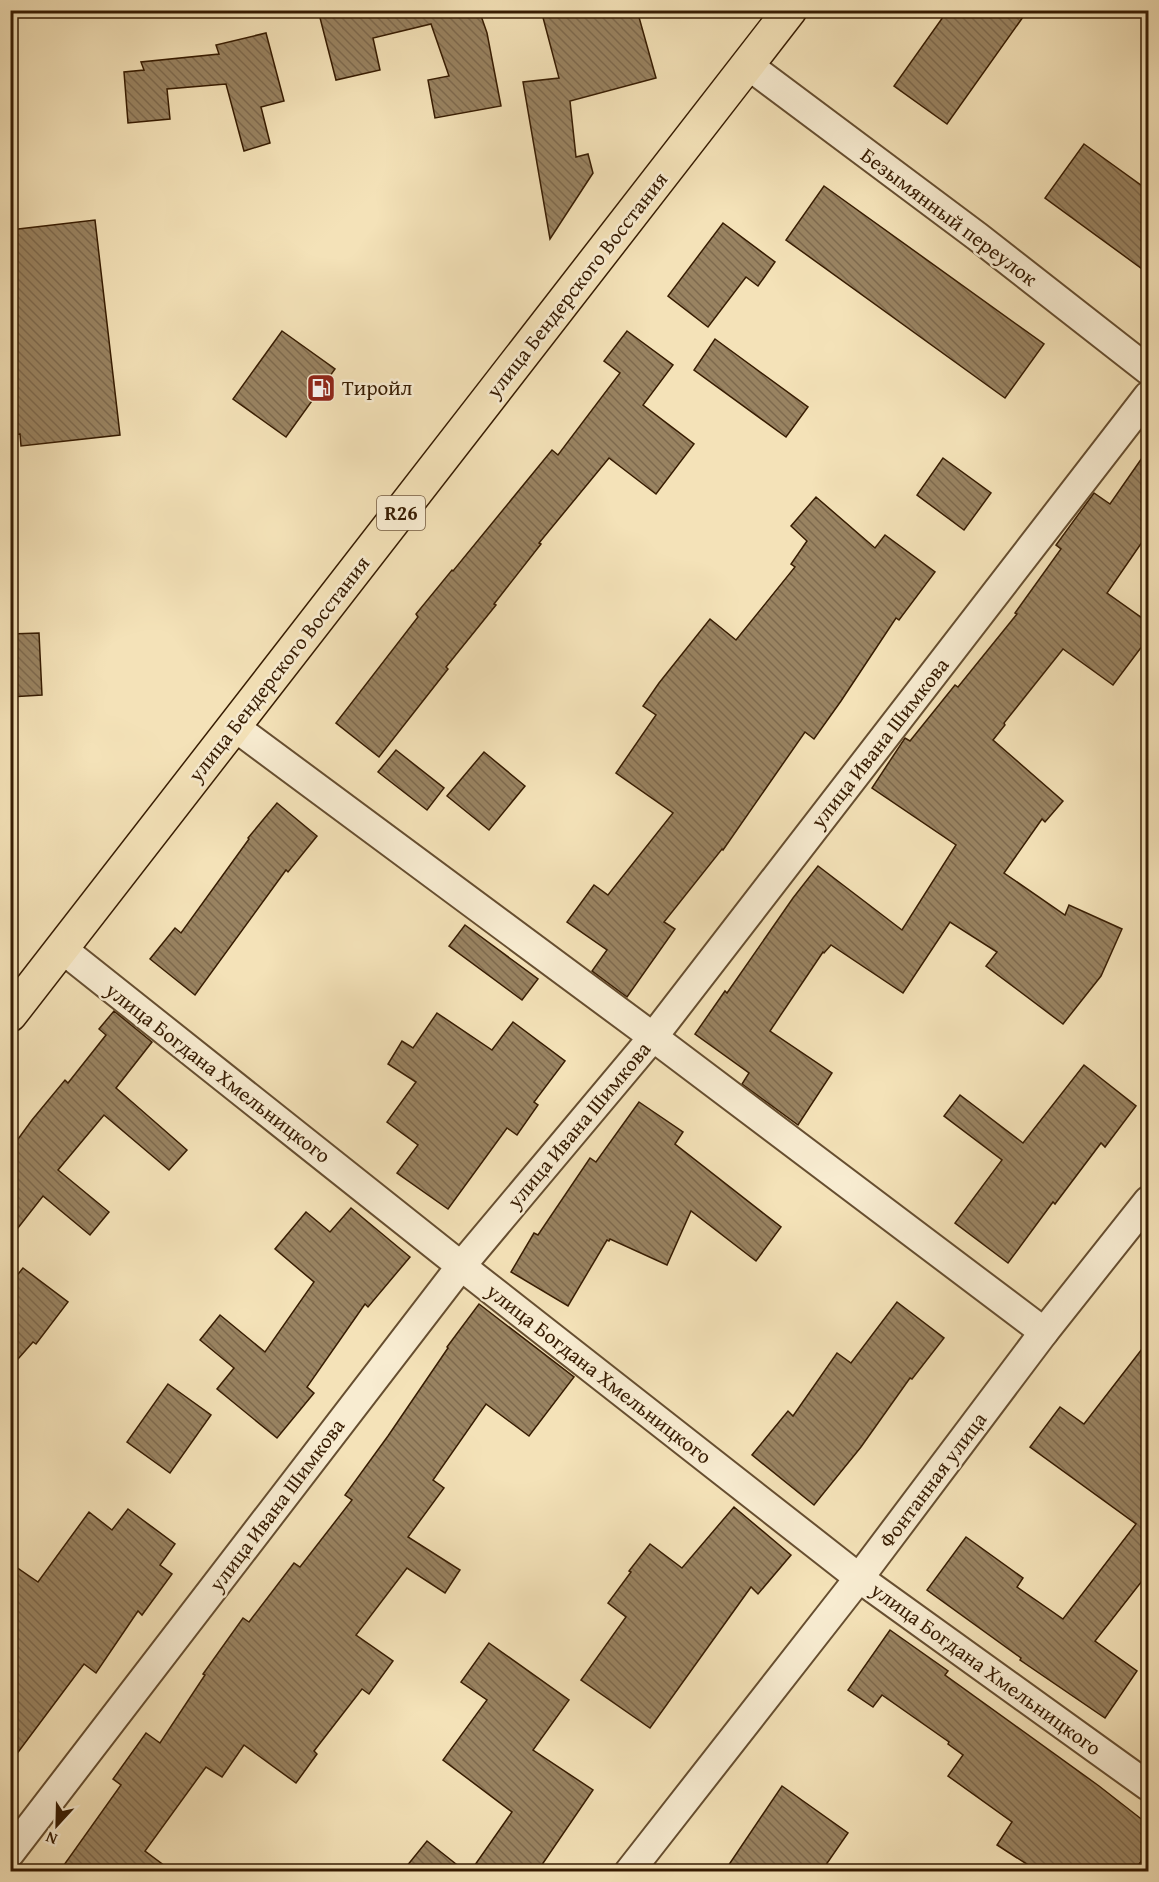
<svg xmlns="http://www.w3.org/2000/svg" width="1159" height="1882" font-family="'Gentium Book Plus',serif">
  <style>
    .building { fill: url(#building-back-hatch); stroke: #371c02; stroke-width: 1.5 }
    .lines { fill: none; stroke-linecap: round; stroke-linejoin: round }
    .street-casing { stroke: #664e30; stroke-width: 32 }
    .primary-casing { stroke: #371c02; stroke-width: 36 }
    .street { stroke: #f8ecd1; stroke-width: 28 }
    .primary { stroke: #f4e2b8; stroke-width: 33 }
    .labels { text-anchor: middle; stroke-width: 5; stroke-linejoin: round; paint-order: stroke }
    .shield { fill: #f8ecd1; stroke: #715a40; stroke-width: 1.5 }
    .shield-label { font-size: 20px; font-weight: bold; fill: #371c02 }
    .street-label { font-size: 21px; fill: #371c02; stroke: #f8ecd1 }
    .poi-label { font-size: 21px; fill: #371c02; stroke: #f8ecd1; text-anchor: start }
  </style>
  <defs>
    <pattern id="building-back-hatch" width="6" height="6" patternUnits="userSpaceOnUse" patternTransform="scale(1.5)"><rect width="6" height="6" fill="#998361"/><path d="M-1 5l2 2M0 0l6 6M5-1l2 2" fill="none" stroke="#7e6a4e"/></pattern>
  </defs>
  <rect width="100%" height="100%" fill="#f4e2b8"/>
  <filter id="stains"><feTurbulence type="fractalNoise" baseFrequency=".00333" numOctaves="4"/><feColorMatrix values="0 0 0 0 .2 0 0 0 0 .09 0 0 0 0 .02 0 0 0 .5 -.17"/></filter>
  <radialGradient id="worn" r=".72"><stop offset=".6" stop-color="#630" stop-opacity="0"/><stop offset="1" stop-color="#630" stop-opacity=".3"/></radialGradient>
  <g class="building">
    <path d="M318,10h161l8,23 14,73 -66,12 -7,-38 21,-4 -18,-52 -58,14 7,32 -44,10z"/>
    <path d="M541,10h96l19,68 -86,23 6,56 12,-3 5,19 -43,66 -27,-157 36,-4z"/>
    <path d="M948,10h80l-81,114 -53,-38z"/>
    <path d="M266,33l18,68 -23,6 9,36 -26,8 -18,-67 -59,5 3,30 -42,4 -4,-51 20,-2 -3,-8 78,-8 -3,-9z"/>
    <path d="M1084,144l65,47v83l-104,-76z"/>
    <path d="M824,186l220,158 -39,54 -219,-158z"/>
    <path d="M95,220l25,215 -99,11 -1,-12 -10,1v-205z"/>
    <path d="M723,223l52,39 -17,24 -12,-9 -38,50 -40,-31z"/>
    <path d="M282,331l53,38 -49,68 -53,-38z"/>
    <path d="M627,331l46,34 -30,40 51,39 -38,50 -47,-36 -70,85 2,1 -47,60 2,1 -50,62 2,2 -69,88 -43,-34 82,-106 -2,-3 36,-44 1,1 99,-121 6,5 62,-82 -16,-12z"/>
    <path d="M715,339l93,68 -22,30 -92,-67z"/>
    <path d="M1149,448v84l-42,61 42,30v14l-36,48 -50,-36 -59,74 1,2 -12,15 70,61 -18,21 -3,-3 -38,54 61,42 4,-10 53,24 -21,47 -38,48 -77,-58 11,-14 -47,-30 -47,71 -72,-48 -7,8 -1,-1 -53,79 62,42 -34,52 -56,-41 7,-11 -54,-39 30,-43 2,2 66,-95 25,-32 84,64 54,-85 -84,-57 33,-50 5,3 45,-56 3,2 59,-73 -2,-1 46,-64 -5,-4 38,-52 16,11z"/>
    <path d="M943,458l48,35 -27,37 -47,-35z"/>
    <path d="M816,497l59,51 10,-13 50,37 -36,48 -3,-2 -55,83 -27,38 -9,-7 -82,118 -1,-1 -58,73 11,7 -48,68 -35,-26 15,-21 -40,-28 27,-37 14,10 65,-82 -57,-40 40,-58 -13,-9 16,-23 51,-64 26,21 59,-73 -4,-3 16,-23 -16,-15z"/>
    <path d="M39,633l3,62 -32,2v-63z"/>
    <path d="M396,750l48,38 -17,22 -49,-38z"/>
    <path d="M484,752l41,34 -36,44 -42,-34z"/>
    <path d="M277,803l40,33 -29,36 -2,-2 -91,125 -45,-36 25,-31 6,5 68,-94 -1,-1z"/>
    <path d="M465,925l73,54 -16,21 -73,-54z"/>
    <path d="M114,1011l38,31 -36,46 71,62 -18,20 -65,-55 -46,55 51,42 -19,23 -47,-39 -33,42v-88l22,-30 33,-40 3,3 38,-48 -7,-6z"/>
    <path d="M437,1013l55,37 21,-28 52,39 -31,41 4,3 -21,30 -10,-7 -59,81 -51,-36 21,-28 -31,-23 29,-40 -28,-18 14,-23 11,7z"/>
    <path d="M1084,1065l52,41 -31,41 -4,-4 -46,61 -2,-2 -45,61 -53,-40 47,-63 -58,-44 16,-21 63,48z"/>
    <path d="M639,1102l44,30 -8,12 106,83 -25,34 -65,-50 -24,54 -57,-26 -1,2 -2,-1 -39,66 -57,-34 23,-39 4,2 52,-77 6,4z"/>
    <path d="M351,1208l59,49 -42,50 -3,-3 -58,83 7,6 -37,45 -60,-49 17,-21 -34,-28 20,-25 45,37 49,-70 -39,-33 31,-37 24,20z"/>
    <path d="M23,1268l45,34 -32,42 -3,-2 -23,26v-84z"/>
    <path d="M897,1302l47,36 -32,41 -2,-1 -49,69 -47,58 -62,-50 36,-44 5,5 44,-63 14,10z"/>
    <path d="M479,1304l95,73 -45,59 -43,-32 -53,76 11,8 -36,49 52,33 -15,23 -38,-25 -51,67 37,26 -24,33 -7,-5 -48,62 3,3 -21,29 -52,-38 -22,32 -16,-10 -61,84 28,21h-114l62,-87 -8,-6 33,-46 14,10 45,-68 -2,-1 40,-56 6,4 45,-59 6,4 52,-67 -7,-5 43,-59 60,-88 -1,-1z"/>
    <path d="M1149,1340v232l-54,69 42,30 -32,47 -85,-58 1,-2 -94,-68 39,-53 57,41 -6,9 46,32 73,-95 -106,-77 30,-40 24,17z"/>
    <path d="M168,1384l43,31 -41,58 -43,-31z"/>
    <path d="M734,1507l57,48 -33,39 -7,-7 -101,141 -69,-48 45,-63 -18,-14 23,-31 -2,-1 21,-27 32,24z"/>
    <path d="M128,1509l47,35 -15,21 12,9 -30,41 -4,-4 -42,62 -12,-9 -74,99v-200l28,19 51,-70 23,18z"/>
    <path d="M890,1630l58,41 -3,4 154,111 50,39v26l-16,21h-94l-42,-27 15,-23 -64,-46 15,-21 -15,-11 1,-2 -67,-47 -9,12 -25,-17z"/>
    <path d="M489,1643l80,57 -36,50 60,40 -56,82h-67l42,-60 -69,-52 44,-60 -26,-18z"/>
    <path d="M782,1786l66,47 -27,39h-97z"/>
    <path d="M427,1841l39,31h-64z"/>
  </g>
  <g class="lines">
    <g class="street-casing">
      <g id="street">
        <path d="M748,65l230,172 170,133"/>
        <path d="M235,727l418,310 391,295"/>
        <path d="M61,948l400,318 398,312 289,208"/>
        <path d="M10,1853l451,-587 192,-229 495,-641"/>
        <path d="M629,1872l230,-294 185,-246 104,-131"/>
      </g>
    </g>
    <g class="primary-casing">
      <path id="primary" d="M10,1015l780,-1005"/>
    </g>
    <use href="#street" class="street"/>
    <use href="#primary" class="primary"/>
  </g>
  <defs>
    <g id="fuel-square" transform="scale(1.5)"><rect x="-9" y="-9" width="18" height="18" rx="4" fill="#8f2418" stroke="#f8ecd1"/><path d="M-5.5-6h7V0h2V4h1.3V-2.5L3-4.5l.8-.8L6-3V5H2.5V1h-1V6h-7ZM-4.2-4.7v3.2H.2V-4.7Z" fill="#fff"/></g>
  </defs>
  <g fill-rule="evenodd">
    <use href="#fuel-square" x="321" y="388"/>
  </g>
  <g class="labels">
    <rect class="shield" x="377" y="496" width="48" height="34" rx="4.5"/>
    <g class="shield-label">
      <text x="401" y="520">R26</text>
    </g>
    <g class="street-label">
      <text transform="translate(949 217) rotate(37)" y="7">Безымянный переулок</text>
      <text transform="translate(577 285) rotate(-52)" y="7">улица Бендерского Восстания</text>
      <text transform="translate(279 669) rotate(-52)" y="7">улица Бендерского Восстания</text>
      <text transform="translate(880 743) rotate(-52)" y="7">улица Ивана Шимкова</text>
      <text transform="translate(218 1073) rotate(38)" y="7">улица Богдана Хмельницкого</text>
      <text transform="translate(579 1125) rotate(-50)" y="7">улица Ивана Шимкова</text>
      <text transform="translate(599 1374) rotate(38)" y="7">улица Богдана Хмельницкого</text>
      <text transform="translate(933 1480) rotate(-53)" y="7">Фонтанная улица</text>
      <text transform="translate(277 1505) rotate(-53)" y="7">улица Ивана Шимкова</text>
      <text transform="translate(986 1669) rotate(36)" y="7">улица Богдана Хмельницкого</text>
    </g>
    <g class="poi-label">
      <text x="342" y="395">Тиройл</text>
    </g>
  </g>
  <rect width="1159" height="1882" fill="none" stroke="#f4e2b8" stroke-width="36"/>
  <rect x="12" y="12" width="1135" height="1858" fill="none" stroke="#371c02" stroke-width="3"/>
  <rect x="18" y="18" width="1123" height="1846" fill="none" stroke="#371c02" stroke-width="1.5"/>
  <g transform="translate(57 1825) rotate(202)" stroke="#f8ecd1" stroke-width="4.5" paint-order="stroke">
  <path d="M0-4.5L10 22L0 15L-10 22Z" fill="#371c02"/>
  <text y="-9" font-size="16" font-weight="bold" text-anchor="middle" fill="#371c02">N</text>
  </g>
  <rect width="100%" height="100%" filter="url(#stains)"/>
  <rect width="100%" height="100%" fill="url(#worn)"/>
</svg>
